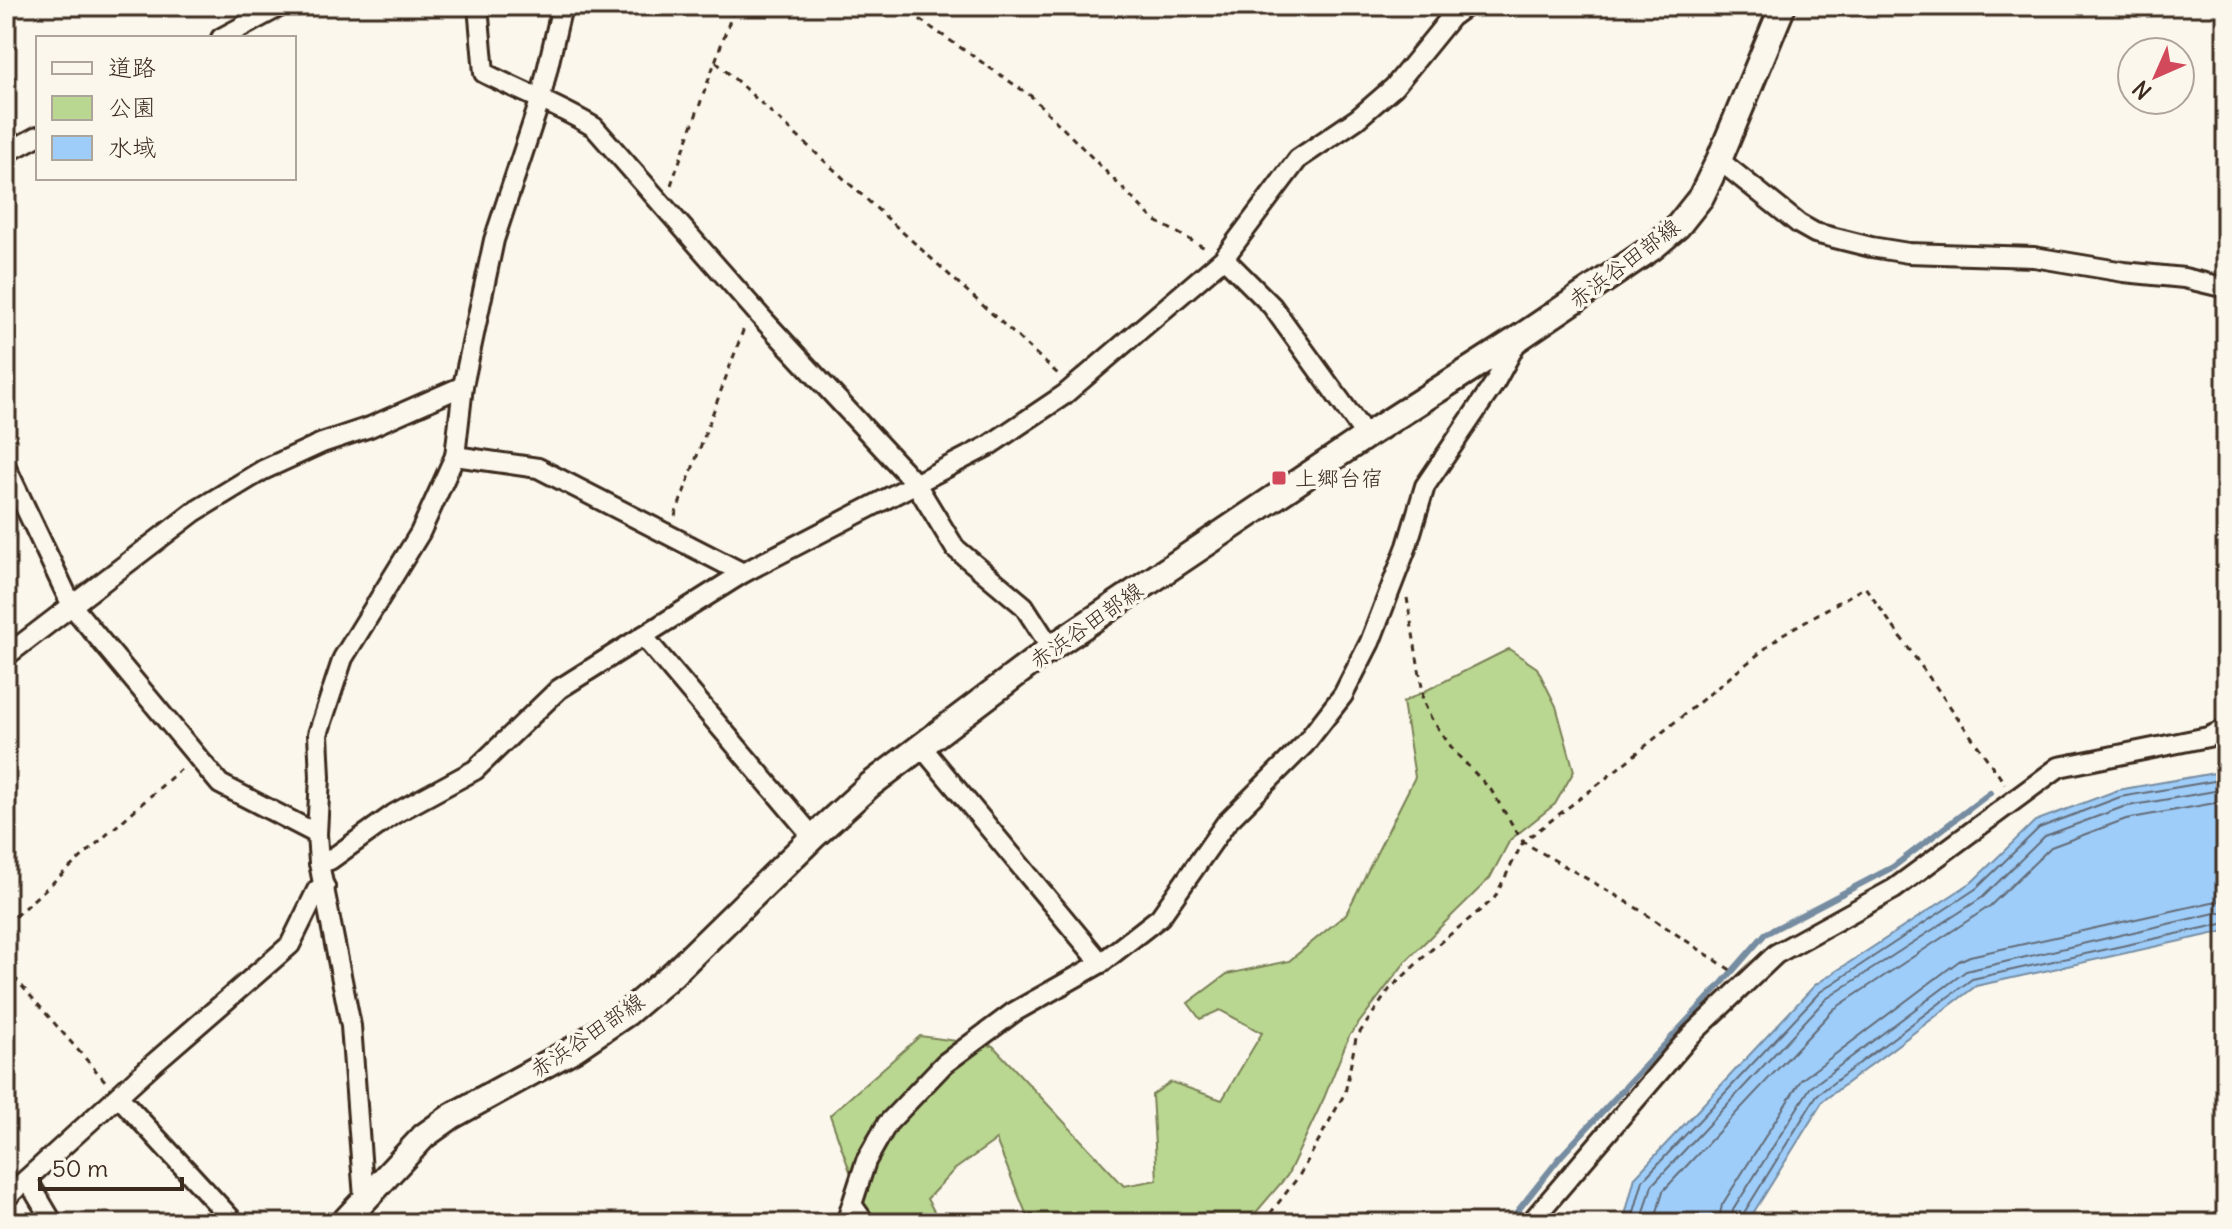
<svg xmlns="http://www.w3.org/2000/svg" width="2232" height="1229" font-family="Delius,'Klee One',sans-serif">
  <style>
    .green { fill: #b9d790; stroke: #7a8057; stroke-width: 2 }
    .water { fill: #9ecdf9; stroke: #768ca1; stroke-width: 2 }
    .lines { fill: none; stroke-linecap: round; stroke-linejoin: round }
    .shore { stroke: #636b76; stroke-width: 2 }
    .stream { stroke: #768ca1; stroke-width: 6 }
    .minor-casing { stroke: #3b2a1e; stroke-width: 24 }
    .major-casing { stroke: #3b2a1e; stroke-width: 30 }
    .path { stroke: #3b2a1e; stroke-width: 3; stroke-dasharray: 6 6; stroke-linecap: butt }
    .minor { stroke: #fbf7ec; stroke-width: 18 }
    .major { stroke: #fbf7ec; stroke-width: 24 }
    .poi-dot { fill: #d1495b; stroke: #fbf7ec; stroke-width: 3 }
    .labels { text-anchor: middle; stroke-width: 7; stroke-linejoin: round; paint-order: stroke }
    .street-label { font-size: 22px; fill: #3b2a1e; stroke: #fbf7ec }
    .poi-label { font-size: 22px; fill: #3b2a1e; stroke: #fbf7ec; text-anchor: start }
  </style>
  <rect width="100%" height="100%" fill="#fbf7ec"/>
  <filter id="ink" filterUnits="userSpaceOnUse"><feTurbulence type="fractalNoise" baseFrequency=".0125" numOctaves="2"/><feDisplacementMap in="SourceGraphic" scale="16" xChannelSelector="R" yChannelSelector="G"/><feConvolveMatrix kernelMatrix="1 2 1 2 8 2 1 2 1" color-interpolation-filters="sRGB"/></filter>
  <g filter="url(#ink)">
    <path class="green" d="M1509,649l28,19 19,38 18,65 -19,33 -45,36 -20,38 -83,82 -58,76 -25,62 -37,78 -40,47h-217l-34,-83 -42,30 -27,29 14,24h-66l-13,-18 -32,-90 90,-79 73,10 131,140 33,-6 -5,-85 19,-13 51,18 40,-67 -42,-23 -20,9 -12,-16 39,-29 62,-13 57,-47 69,-137 -12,-75z"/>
    <path class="water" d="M2226,771v160l-250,55 -153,115 -76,122h-124l12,-46 180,-192 157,-103 63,-61 83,-31z"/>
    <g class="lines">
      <g class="shore">
        <path d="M1631,1223l12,-43 177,-188 157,-104 62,-60 81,-31 106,-18"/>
        <path d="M1641,1223l11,-38 174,-186 157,-102 62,-61 78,-29 103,-18"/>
        <path d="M1654,1223l9,-32 171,-182 156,-103 61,-59 75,-28 100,-18"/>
        <path d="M1718,1223l4,-18 79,-125 158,-119 11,-5 242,-54 14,-1"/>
        <path d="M1731,1223l2,-13 77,-122 156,-117 249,-58h11"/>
        <path d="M1741,1223l1,-7 75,-121 155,-116 254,-56"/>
      </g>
      <path class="stream" d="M1508,1223l54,-68 161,-173 42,-48 128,-67 97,-74"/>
      <g class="minor-casing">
        <g id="minor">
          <path d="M478,6l6,67c36,18 75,33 110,54l167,190 155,167 39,64 69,58 27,42"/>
          <path d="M221,38l60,-32"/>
          <path d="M6,153l32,-17"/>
          <path d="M1719,160l80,64 16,9 56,14 37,6 126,4 90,15 60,6 42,10"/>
          <path d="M1224,258l48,48 94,130"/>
          <path d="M455,456l83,12 205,105"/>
          <path d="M6,467l66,139 148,178 97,50"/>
          <path d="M643,636l170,201"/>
          <path d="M6,656l188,-144 69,-42 59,-27 48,-16 93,-41"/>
          <path d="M921,746l180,217"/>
          <path d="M319,863l11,-3 64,-46 81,-44 84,-81 184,-116 245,-127 76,-51 160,-137 74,-99 59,-40 37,-32 57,-70 15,-11"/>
          <path d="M119,1097l116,126"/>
          <path d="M27,1179l26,44"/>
          <path d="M6,1198l148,-135 136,-118 27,-55 8,-3"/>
          <path d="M364,1198l-13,-172 -32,-163 -2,-29 3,-57 -2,-43 25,-76 77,-125 35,-77 8,-70 31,-146 46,-139 22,-95"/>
          <path d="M853,1206l12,17"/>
          <path d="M846,1223l20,-62 21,-37 57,-60 70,-52 87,-49 59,-46 66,-94 78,-78 39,-50 27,-53 37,-96 18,-60 69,-102 25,-46"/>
          <path d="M1530,1223l161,-188 85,-81 118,-65 165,-122 149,-30 18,-8"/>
        </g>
      </g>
      <g class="major-casing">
        <path id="major" d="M343,1223l81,-87 28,-20 122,-67 53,-36 47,-40 139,-136 57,-52 181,-137 315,-212 153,-98 133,-90 26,-22 23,-29 18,-37 64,-154"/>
      </g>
      <g class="path">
        <path d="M900,6l131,90 123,124 53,29"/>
        <path d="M716,62l342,312"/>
        <path d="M671,185l64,-179"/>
        <path d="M675,516l69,-188"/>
        <path d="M1407,598l16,95 -1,6 9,19 23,33 37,39 32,52 106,61 103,68"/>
        <path d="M6,924l176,-156"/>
        <path d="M6,968l100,114"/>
        <path d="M1263,1223l36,-47 46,-83 11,-55 33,-48 42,-40 63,-51 29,-57 77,-59 183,-149 82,-47 140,197"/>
      </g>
      <use href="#minor" class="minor"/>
      <use href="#major" class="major"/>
    </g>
  </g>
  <rect class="poi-dot" x="1271" y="470" width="16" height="16" rx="4"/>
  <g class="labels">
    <g class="street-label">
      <text transform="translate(1624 263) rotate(-37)" y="8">赤浜谷田部線</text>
      <text transform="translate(1086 625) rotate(-35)" y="8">赤浜谷田部線</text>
      <text transform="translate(587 1035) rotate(-34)" y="8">赤浜谷田部線</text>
    </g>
    <g class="poi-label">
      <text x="1295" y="486">上郷台宿</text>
    </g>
  </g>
  <rect width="2232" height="1229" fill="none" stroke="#fbf7ec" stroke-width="32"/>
  <rect x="16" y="16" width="2200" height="1197" fill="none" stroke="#3b2a1e" stroke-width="3" filter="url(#ink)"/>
  <rect x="36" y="36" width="260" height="144" fill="#fbf7ec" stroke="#aea59a" stroke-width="2"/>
  <rect x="52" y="62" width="40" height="12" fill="#fbf7ec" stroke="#aea59a" stroke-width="2"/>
  <text x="108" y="76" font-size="24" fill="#3b2a1e">道路</text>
  <rect x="52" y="96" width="40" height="24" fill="#b9d790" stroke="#aea59a" stroke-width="2"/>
  <text x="108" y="116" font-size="24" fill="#3b2a1e">公園</text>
  <rect x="52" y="136" width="40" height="24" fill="#9ecdf9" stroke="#aea59a" stroke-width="2"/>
  <text x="108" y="156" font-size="24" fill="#3b2a1e">水域</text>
  <g transform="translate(2156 76) rotate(225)"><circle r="38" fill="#fbf7ec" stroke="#aea59a" stroke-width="2"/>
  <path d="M0-6L14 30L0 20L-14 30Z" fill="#d1495b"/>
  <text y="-12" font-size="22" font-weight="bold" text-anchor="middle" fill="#3b2a1e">N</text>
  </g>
  <path d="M40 1177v12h142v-12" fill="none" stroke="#3b2a1e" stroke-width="4"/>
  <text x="52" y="1177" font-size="24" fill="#3b2a1e" stroke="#fbf7ec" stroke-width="6" paint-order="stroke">50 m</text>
</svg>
